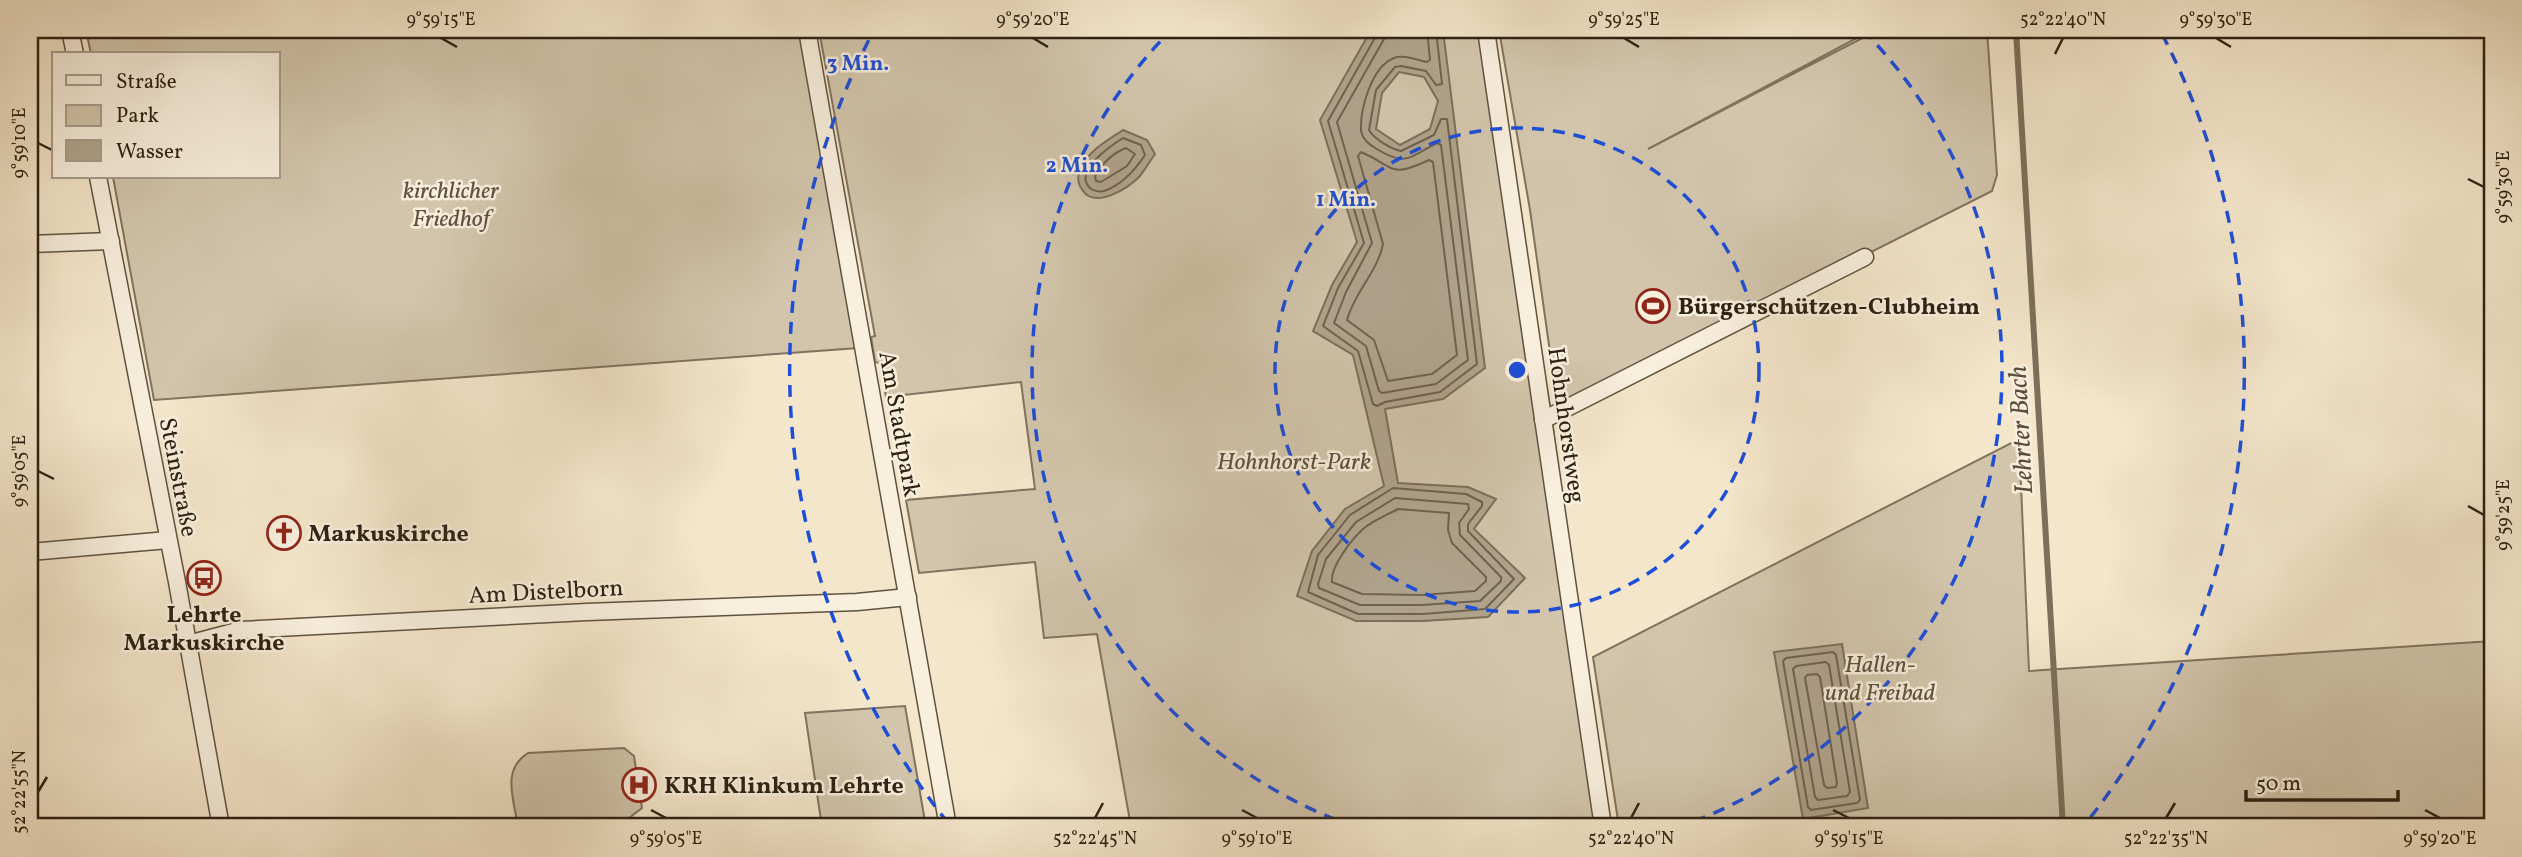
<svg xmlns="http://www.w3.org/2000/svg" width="2522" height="857" font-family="Vollkorn,serif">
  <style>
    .green { fill: #d2c5ac; stroke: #80735f; stroke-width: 2 }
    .water { fill: #b0a38c; stroke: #7c6f5b; stroke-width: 2; fill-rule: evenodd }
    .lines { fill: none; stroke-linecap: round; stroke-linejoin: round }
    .shore { stroke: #6e624f; stroke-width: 2 }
    .stream { stroke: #7c6f5b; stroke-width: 6 }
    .street-casing { stroke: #5f5240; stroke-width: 19 }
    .street { stroke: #f8efdd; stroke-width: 16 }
    .ticks { fill: none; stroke: #2d2112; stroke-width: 2.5 }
    .ring { fill: none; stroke: #1d4ed8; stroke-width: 3.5; stroke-dasharray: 12 9 }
    .labels { text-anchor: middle; stroke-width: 5; stroke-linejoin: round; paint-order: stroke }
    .park-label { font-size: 24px; font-style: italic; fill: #5f5240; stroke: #f8efdd }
    .poi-label { font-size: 24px; font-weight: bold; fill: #2d2112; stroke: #f8efdd; text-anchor: start }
    .street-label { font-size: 24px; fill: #2d2112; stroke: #f8efdd }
    .water-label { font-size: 26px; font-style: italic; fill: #5b4e3d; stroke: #f8efdd }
    .centre { fill: #1d4ed8; stroke: #f8efdd; stroke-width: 3.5 }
    .ring-label { font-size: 21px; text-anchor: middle; font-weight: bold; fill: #1d4ed8; stroke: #f8efdd; stroke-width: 5; stroke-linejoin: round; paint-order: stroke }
    .neatline { fill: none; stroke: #2d2112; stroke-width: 2.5 }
    .ticks-label { font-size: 18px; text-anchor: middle; fill: #2d2112 }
  </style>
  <rect width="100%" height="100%" fill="#f4e6cb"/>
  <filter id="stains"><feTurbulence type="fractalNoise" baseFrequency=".00286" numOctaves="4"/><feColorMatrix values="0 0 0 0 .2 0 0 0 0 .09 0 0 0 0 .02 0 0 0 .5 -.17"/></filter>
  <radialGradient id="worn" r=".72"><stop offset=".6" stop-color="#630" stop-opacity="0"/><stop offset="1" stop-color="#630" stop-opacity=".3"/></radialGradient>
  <g class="green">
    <path d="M86,30h714l58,318 -704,52 -41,-223h165v-123h-187z"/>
    <path d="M819,30h668l64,383 54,414h-474l-34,-193 -53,4 -9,-76 -116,11 -13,-73 129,-11 -14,-107 -135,15 -6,-34 -5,-1 -4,-25 4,-1z"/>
    <path d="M1499,30h373l-224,119 230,-119h109l10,145 -5,16 -426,215 -9,-4 -27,-192z"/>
    <path d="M2019,439l10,232 463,-30v186h-873l-26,-170z"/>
    <path d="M905,706l21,121h-104l-17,-114z"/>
    <path d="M624,748l10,8 8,52 -17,13 1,6h-108c-4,-28 -17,-57 10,-74z"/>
  </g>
  <g class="water">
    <path d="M1371,30h72l42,338 -42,31 -58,10 13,74 70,4 28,12 -22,30 51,49 -37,39 -65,4h-67l-59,-25 15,-45 33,-42 39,-23 -31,-131 -40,-24 19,-46 25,-43 -37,-122zM1399,72l25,5 14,24 -8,28 -30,16 -24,-16 6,-36z"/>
    <path d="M1123,130l24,10 8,14c-5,7 -10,16 -16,23 -11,11 -43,32 -56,14 -5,-6 -6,-14 -3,-21 6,-18 28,-30 43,-40z"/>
    <path d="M1842,644l26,164 -65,11 -29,-167z"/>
  </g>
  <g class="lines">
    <g class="shore">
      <path d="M1377,30l-1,6 -48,85 36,122 -26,45 -15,38 35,25 15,53 4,2 8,-4 55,-10 37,-28 -30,-245h-6l-7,16 -33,16c-10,-2 -27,-12 -32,-21l7,-40 19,-23 6,-1 25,5 10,14 6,-1 -6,-54"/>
      <path d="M1385,30l-1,9 -47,83 35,121 -26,49 -12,31 32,23 13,45 3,2 54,-9 32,-24 -27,-215 -4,-2c-29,15 -31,24 -62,5 -7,-5 -12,-8 -14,-17 -1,-21 10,-64 33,-73 9,-4 23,2 33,4l3,-2 -3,-30"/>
      <path d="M1123,138l18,7 4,10c-10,15 -23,30 -41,36 -4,1 -12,0 -15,-4 -15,-17 23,-42 34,-49z"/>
      <path d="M1126,148l9,6 -8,12 -26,16 -5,-1 -1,-5c7,-12 18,-23 31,-28z"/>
      <path d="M1361,152c35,15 27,27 68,8l4,2 24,193 -25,19 -44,7 -14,-41 -27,-20c7,-27 31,-49 36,-76l-25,-88z"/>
      <path d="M1393,488l73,6 16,8v4l-14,18v7l46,48 -29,30 -62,5h-65l-50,-22 10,-37 32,-40z"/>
      <path d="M1395,498l73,6 1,5 -10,14 1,12 41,42v4l-21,20 -58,4h-62l-41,-17 -1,-4 8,-25 30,-37z"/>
      <path d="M1398,509l51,4 -1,17 4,13 34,34v4l-11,10 -53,4 -60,-1 -30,-12c-2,-15 20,-43 31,-53 9,-8 24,-14 35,-20z"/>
      <path d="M1833,652l3,3 24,145 -3,3 -46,7 -3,-3 -25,-146 3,-3z"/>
      <path d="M1826,662l3,3 21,127 -3,4 -29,4 -3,-3 -22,-128 3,-3z"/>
      <path d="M1817,674l3,3 17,106 -1,4 -9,1 -3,-3 -19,-107 2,-3z"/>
    </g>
    <path class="stream" d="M2016,30l47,797"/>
    <g class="street-casing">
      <g id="street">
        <path d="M70,30l5,24"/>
        <path d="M807,30l141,797"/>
        <path d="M1486,30l117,797"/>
        <path d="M98,177l79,405 44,245"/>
        <path d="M30,244l81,-3"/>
        <path d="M1543,420l322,-163"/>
        <path d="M30,552l138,-12"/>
        <path d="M188,644l53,-14 346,-18 270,-10 51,-5"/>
      </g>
    </g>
    <use href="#street" class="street"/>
  </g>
  <path class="ticks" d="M441,38l16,9M1033,38l15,9M1624,38l15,9M2216,38l15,9M2055,54l8,-16M38,143l16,8M2468,179l16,8M38,471l16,8M2468,506l16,9M38,792l9,-15M651,810l15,8M1242,810l15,8M1833,810l16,8M2425,810l15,8M1095,818l8,-15M1631,818l8,-15M2166,818l9,-15"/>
  <g class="ring">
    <circle cx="1517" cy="370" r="242"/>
    <path d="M1355 827A485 485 0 0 1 1171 30M1863 30A485 485 0 0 1 1679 827"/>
    <path d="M948 823A727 727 0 0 1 872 34M2162 34A727 727 0 0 1 2086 823"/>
  </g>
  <defs>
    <g id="stadium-ring" transform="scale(1.75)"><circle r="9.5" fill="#f8efdd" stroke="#8f2418" stroke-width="1.5"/><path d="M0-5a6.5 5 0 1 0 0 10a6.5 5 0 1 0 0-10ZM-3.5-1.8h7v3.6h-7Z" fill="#8f2418"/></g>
    <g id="church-ring" transform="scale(1.75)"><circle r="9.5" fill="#f8efdd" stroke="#8f2418" stroke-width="1.5"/><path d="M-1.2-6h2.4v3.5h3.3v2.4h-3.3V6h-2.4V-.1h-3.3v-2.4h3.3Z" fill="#8f2418"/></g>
    <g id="bus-ring" transform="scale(1.75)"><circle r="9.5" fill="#f8efdd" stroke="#8f2418" stroke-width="1.5"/><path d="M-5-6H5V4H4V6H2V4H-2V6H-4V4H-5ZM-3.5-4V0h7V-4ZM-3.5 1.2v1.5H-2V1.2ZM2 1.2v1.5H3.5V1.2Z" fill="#8f2418"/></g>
    <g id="hospital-ring" transform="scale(1.75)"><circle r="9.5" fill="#f8efdd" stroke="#8f2418" stroke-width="1.5"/><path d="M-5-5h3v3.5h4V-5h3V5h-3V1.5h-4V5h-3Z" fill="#8f2418"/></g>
  </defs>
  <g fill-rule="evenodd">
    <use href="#stadium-ring" x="1653" y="306"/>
    <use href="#church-ring" x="284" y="533"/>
    <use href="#bus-ring" x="204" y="578"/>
    <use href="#hospital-ring" x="639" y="785"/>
  </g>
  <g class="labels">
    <g class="park-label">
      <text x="451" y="198">kirchlicher<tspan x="451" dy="28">Friedhof</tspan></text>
      <text x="1294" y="469">Hohnhorst-Park</text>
      <text x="1880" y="672">Hallen-<tspan x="1880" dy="28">und Freibad</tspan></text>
    </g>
    <g class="poi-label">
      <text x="1678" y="314">Bürgerschützen-Clubheim</text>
      <text x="308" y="541">Markuskirche</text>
      <text x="204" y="622" text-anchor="middle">Lehrte<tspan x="204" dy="28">Markuskirche</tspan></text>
      <text x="664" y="793">KRH Klinkum Lehrte</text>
    </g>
    <g class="street-label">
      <text transform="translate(900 424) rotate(80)" y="8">Am Stadtpark</text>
      <text transform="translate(1567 425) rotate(82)" y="8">Hohnhorstweg</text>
      <text transform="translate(179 477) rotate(79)" y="8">Steinstraße</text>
      <text transform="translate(546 591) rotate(-3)" y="8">Am Distelborn</text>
    </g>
    <g class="water-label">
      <text transform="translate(2020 430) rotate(-93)" y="9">Lehrter Bach</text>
    </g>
  </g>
  <circle cx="1517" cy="370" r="10" class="centre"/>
  <g class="ring-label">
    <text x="858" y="70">3 Min.</text>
    <text x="1077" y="172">2 Min.</text>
    <text x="1346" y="206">1 Min.</text>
  </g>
  <rect width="2522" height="857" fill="none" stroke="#f4e6cb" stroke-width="77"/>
  <rect x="52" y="52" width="228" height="126" fill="#f8efdd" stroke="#a79d8c" stroke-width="2"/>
  <rect x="66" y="75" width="35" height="10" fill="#f8efdd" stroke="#a79d8c" stroke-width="2"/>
  <text x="116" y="88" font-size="21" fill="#2d2112">Straße</text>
  <rect x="66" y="105" width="35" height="21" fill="#d2c5ac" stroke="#a79d8c" stroke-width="2"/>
  <text x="116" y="122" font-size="21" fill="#2d2112">Park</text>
  <rect x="66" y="140" width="35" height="21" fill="#b0a38c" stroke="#a79d8c" stroke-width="2"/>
  <text x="116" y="158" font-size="21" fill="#2d2112">Wasser</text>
  <path d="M2246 790v10h152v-10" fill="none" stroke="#2d2112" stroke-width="3.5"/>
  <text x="2256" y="790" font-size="21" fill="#2d2112" stroke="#f8efdd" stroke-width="5" paint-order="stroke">50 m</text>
  <rect x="38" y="38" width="2446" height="780" class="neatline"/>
  <g class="ticks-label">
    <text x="441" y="25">9°59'15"E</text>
    <text x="1033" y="25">9°59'20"E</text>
    <text x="1624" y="25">9°59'25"E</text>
    <text x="2063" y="25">52°22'40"N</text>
    <text x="2216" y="25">9°59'30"E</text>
    <text transform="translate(19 143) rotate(-90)" y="6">9°59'10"E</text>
    <text transform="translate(2503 187) rotate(-90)" y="6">9°59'30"E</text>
    <text transform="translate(19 471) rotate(-90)" y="6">9°59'05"E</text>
    <text transform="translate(2503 515) rotate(-90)" y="6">9°59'25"E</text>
    <text transform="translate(19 792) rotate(-90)" y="6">52°22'55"N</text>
    <text x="666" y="844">9°59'05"E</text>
    <text x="1095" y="844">52°22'45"N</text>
    <text x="1257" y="844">9°59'10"E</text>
    <text x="1631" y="844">52°22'40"N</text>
    <text x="1849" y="844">9°59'15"E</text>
    <text x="2166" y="844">52°22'35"N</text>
    <text x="2440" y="844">9°59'20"E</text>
  </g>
  <rect width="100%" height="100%" filter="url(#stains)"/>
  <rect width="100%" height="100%" fill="url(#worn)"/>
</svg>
